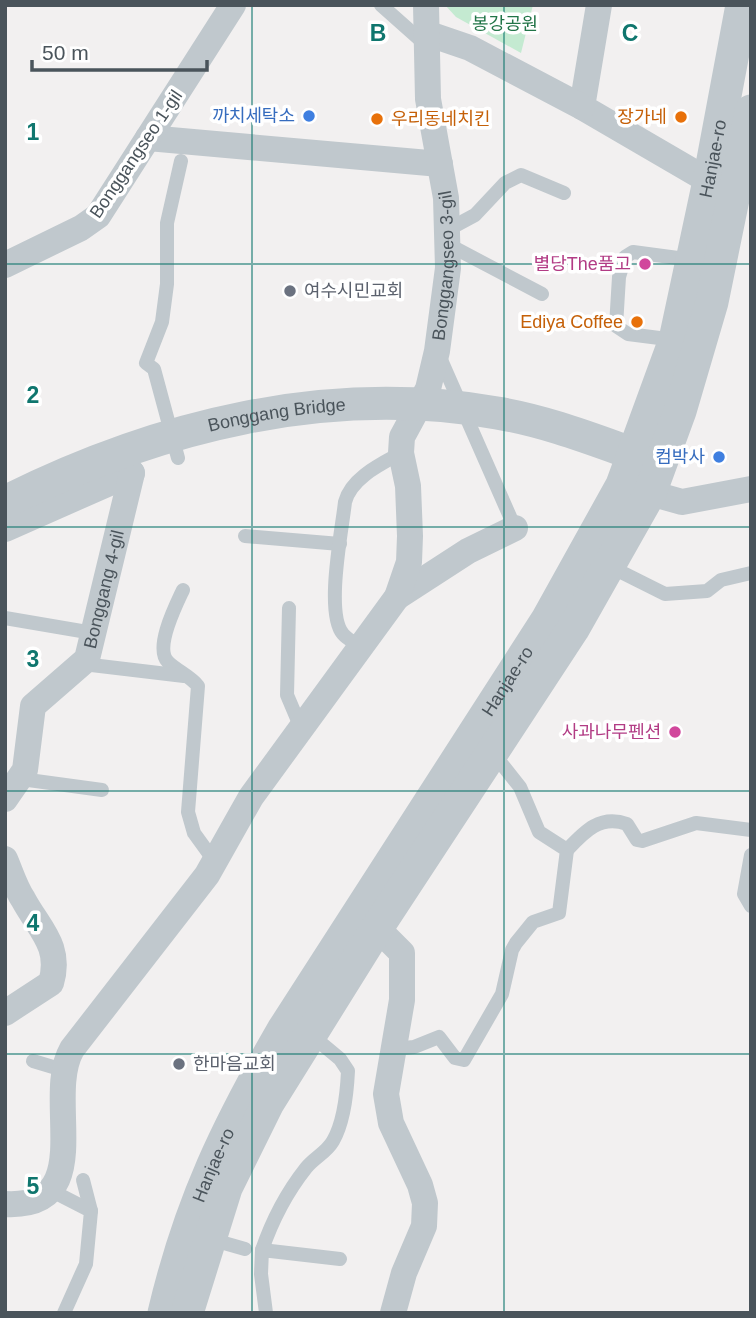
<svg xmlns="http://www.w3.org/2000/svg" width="756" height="1318" font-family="Helvetica,'Noto Sans KR',sans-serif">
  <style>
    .park { fill: #c4ead1 }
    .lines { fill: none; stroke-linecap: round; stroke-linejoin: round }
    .service { stroke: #c0c8cd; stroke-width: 14 }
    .minor { stroke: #c0c8cd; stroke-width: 26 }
    .tertiary { stroke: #c0c8cd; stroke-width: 33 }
    .grid { fill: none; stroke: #0f766e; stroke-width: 2; stroke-opacity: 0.55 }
    .shop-dot { fill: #3f7fe0; stroke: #fff; stroke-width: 2.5 }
    .food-dot { fill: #e8710a; stroke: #fff; stroke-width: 2.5 }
    .hotel-dot { fill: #d1479c; stroke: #fff; stroke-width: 2.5 }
    .worship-dot { fill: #6b7280; stroke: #fff; stroke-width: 2.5 }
    .labels { text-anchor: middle; stroke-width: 7; stroke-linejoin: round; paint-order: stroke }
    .park-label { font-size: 18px; fill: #227548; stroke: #fff }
    .shop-label { font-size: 18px; fill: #366cbe; stroke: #fff; text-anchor: end }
    .food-label { font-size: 18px; fill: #c56008; stroke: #fff; text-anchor: end }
    .street-label { font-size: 18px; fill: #4a545b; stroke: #fff }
    .hotel-label { font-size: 18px; fill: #b23c85; stroke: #fff; text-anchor: end }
    .worship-label { font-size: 18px; fill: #5b616d; stroke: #fff; text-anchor: start }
    .grid-label { font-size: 23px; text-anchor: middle; font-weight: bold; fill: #0f766e; stroke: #fff; stroke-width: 7; stroke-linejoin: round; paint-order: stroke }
  </style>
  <rect width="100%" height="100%" fill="#f2f0f0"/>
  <path class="park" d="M445,5h88l-12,48 -65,-36z"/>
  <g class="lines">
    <g class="service">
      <path d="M381,5l45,40"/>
      <path d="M449,229l26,-14 30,-32 16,-8 43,18"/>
      <path d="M449,245l93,49"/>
      <path d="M675,340l-47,-6 -12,-8 3,-49 6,-20 8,-5 60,8"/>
      <path d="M438,353l77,175"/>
      <path d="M178,458l-24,-89 -8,-6 16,-41 5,-38v-61l14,-62"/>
      <path d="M245,536l95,8"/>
      <path d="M609,566l56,28 42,-3 14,-11 30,-7"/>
      <path d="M183,590c-7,15 -29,58 -15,72 9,9 22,14 30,24l-10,126 6,21 21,29"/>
      <path d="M289,608l-2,87 14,33"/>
      <path d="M5,618l88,15"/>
      <path d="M361,647c-6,-4 -14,-8 -18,-13 -18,-21 -1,-104 2,-132 6,-24 36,-38 56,-49"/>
      <path d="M83,664l101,12"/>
      <path d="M21,779l81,11"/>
      <path d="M567,850c17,-18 33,-36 60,-26l10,16 5,1 54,-18 55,7"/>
      <path d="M751,855l-7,39 7,12"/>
      <path d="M393,1049l21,-2 25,-10 16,21 9,2 38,-66 10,-44 4,-7 17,-21 26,-9 8,-63 -28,-18 -19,-45 -27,-34"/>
      <path d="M33,1061l30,9"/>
      <path d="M83,1180l8,31"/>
      <path d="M52,1191l39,20 -5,53 -22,49"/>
      <path d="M210,1239l35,10"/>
      <path d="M262,1250c10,-29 25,-58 44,-82 9,-11 20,-15 27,-27 11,-19 14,-49 15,-70l-8,-12 -30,-25"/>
      <path d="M266,1313l-5,-39 1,-24 78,9"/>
    </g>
    <g class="minor">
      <path d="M599,5l-17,102 127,74"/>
      <path d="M426,33l44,15 112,59"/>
      <path d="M148,138l292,26"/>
      <path d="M5,265l76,-37 17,-12 135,-211"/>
      <path d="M650,493l32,9 69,-13"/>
      <path d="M5,529l127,-56"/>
      <path d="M397,597l71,-46 47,-23"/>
      <path id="s1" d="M5,799l20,-29 8,-64 54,-47 45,-186"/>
      <path d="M5,859c6,14 10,28 18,40 16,30 39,47 28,84l-46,30"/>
      <path d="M377,928l25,25v47l-16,94 5,29 29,62 5,18 -1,23 -20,47 -11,40"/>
      <path id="s2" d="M5,1204c95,5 38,-105 67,-155l135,-174 44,-78 146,-200 12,-35 1,-26 -2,-50 -7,-33 1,-16 26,-48 9,-38 11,-83 -2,-70 -18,-99 -2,-94"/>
    </g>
    <g class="tertiary">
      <path id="s3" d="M5,502c152,-76 323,-119 492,-89 48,8 92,25 137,41l8,20"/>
      <path id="s4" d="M164,1313c26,-110 63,-186 119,-283l264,-410 75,-135 53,-145 34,-159 33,-176"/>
      <path d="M187,1313l39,-125 42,-85 109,-175 196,-299 77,-136 30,-82 32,-109 39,-191"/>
    </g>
  </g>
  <path class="grid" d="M252,5v1308M504,5v1308M5,264h746M5,527h746M5,791h746M5,1054h746"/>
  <g class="shop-dot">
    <circle cx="309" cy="116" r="7"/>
    <circle cx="719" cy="457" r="7"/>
  </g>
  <g class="food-dot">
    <circle cx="681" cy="117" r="7"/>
    <circle cx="377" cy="119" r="7"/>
    <circle cx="637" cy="322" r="7"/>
  </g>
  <g class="hotel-dot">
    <circle cx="645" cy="264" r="7"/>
    <circle cx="675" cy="732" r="7"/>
  </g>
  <g class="worship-dot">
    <circle cx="290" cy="291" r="7"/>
    <circle cx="179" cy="1064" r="7"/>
  </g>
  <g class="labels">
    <g class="park-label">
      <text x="505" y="30">봉강공원</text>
    </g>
    <g class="shop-label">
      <text x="295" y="122">까치세탁소</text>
      <text x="705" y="463">컴박사</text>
    </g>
    <g class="food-label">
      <text x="667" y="123">장가네</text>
      <text x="391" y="125" text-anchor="start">우리동네치킨</text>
      <text x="623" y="328">Ediya Coffee</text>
    </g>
    <g class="street-label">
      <text transform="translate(136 154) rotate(-56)" y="6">Bonggangseo 1-gil</text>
      <text dy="6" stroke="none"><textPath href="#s4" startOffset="1290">Hanjae-ro</textPath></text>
      <text dy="6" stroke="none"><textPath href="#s2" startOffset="1094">Bonggangseo 3-gil</textPath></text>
      <text dy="6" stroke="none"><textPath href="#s3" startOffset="287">Bonggang Bridge</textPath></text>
      <text dy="6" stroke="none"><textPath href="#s1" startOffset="243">Bonggang 4-gil</textPath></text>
      <text dy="6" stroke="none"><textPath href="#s4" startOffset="723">Hanjae-ro</textPath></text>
      <text dy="6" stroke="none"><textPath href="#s4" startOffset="156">Hanjae-ro</textPath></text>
    </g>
    <g class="hotel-label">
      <text x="631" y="270">별당The품고</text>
      <text x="661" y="738">사과나무펜션</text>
    </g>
    <g class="worship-label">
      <text x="304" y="297">여수시민교회</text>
      <text x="193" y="1070">한마음교회</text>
    </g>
  </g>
  <g class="grid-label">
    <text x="378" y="41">B</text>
    <text x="630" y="41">C</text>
    <text x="33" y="140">1</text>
    <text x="33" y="403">2</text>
    <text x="33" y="667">3</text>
    <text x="33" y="931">4</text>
    <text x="33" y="1194">5</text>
  </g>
  <rect width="756" height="1318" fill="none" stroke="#4a545b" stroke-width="14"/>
  <path d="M32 60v10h175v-10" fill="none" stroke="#4a545b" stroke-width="3.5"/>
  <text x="42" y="60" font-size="21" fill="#4a545b" stroke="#ffffff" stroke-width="5" paint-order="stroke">50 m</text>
</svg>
